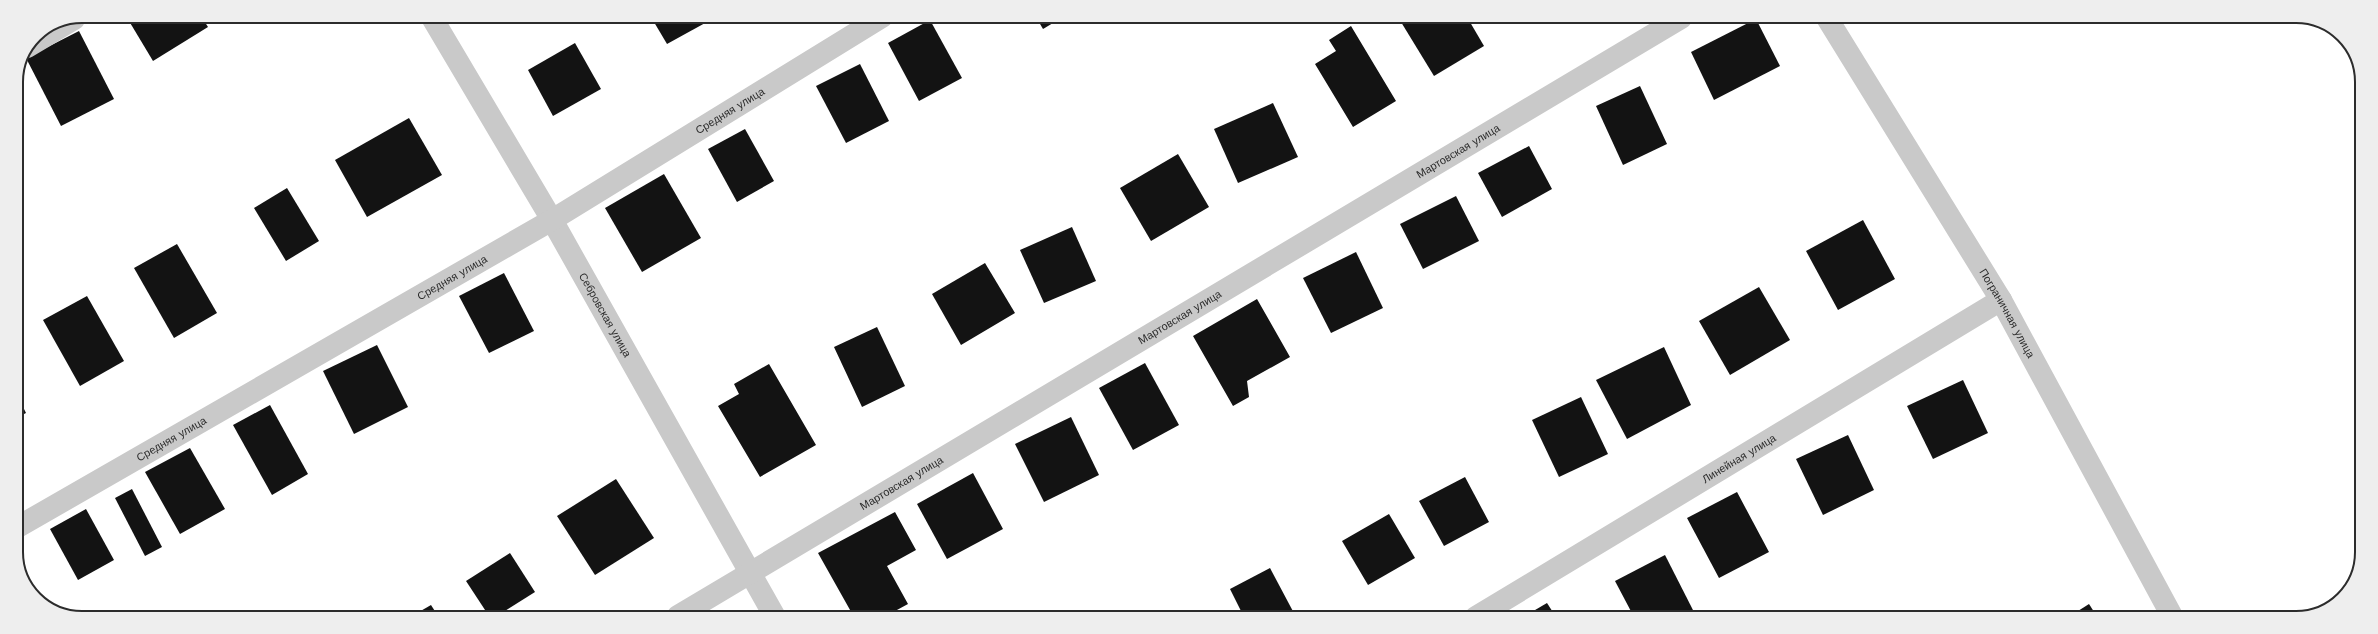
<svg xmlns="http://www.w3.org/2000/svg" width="2378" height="634" font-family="'Work Sans',sans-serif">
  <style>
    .building { fill: #131313 }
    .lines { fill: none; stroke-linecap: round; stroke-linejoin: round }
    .minor { stroke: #c9c9c9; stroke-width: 22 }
    .labels { text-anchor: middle; stroke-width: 4; stroke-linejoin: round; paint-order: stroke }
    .street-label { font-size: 11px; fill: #2c2c2c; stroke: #fff }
    .rim { fill: none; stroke: #2c2c2c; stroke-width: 2 }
  </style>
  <rect width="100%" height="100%" fill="#fff"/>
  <g class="building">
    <path d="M126,16h75l7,11 -55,34z"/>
    <path d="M651,17h65l-49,27z"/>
    <path d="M1036,17h27l-20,12z"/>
    <path d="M1409,17h58l17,29 -50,30 -33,-54z"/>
    <path d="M1756,19l24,47 -66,34 -23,-48z"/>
    <path d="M930,20l32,58 -43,23 -31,-58z"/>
    <path d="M1351,26l45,75 -43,26 -38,-63 21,-13 -7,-11z"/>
    <path d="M79,31l35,68 -53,27 -35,-68z"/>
    <path d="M575,43l26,46 -48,27 -25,-46z"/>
    <path d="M860,64l29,57 -43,22 -30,-57z"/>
    <path d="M1640,86l27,58 -44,21 -27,-59z"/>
    <path d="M1273,103l25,54 -60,26 -24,-54z"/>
    <path d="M409,118l33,57 -75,42 -32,-57z"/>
    <path d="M745,129l29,52 -37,21 -29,-53z"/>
    <path d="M1529,146l23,43 -50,28 -24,-44z"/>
    <path d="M1178,154l31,53 -58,34 -31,-53z"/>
    <path d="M664,174l37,64 -59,34 -37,-64z"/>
    <path d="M287,188l32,53 -33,20 -32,-53z"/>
    <path d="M1456,196l23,45 -56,28 -23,-45z"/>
    <path d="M1863,220l32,59 -57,31 -32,-59z"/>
    <path d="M1072,227l24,54 -52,22 -24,-53z"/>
    <path d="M177,244l40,69 -43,25 -40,-70z"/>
    <path d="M1356,252l27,56 -52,25 -28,-55z"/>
    <path d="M985,263l30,50 -54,32 -29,-51z"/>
    <path d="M504,273l30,58 -45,22 -30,-57z"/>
    <path d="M1759,287l31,53 -60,35 -31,-54z"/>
    <path d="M87,296l37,65 -44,25 -37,-66z"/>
    <path d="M1257,299l33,58 -43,24 2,16 -16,9 -40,-70z"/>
    <path d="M877,327l28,59 -43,21 -28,-60z"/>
    <path d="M377,345l31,62 -54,27 -31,-63z"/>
    <path d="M1664,347l27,58 -64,34 -31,-59z"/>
    <path d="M1145,363l34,62 -46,25 -34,-62z"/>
    <path d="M769,364l47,81 -56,32 -42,-71 21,-12 -5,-10z"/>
    <path d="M1963,380l25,53 -55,26 -26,-53z"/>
    <path d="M16,393l10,20 -10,5z"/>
    <path d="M1581,397l27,57 -49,23 -27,-57z"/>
    <path d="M270,405l38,69 -36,21 -39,-70z"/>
    <path d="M1071,417l28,58 -55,27 -29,-58z"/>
    <path d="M1848,435l26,55 -51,25 -27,-56z"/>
    <path d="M190,448l35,61 -45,25 -35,-62z"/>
    <path d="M973,473l30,56 -56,30 -30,-55z"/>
    <path d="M1465,477l24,45 -45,24 -25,-45z"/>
    <path d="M616,479l38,59 -59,37 -38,-59z"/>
    <path d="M132,489l30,58 -17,9 -30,-58z"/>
    <path d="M1737,492l32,60 -50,26 -32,-60z"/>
    <path d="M86,509l28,51 -36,20 -28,-51z"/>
    <path d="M895,512l21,38 -29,16 21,38 -24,13h-30l-36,-64z"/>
    <path d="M1389,514l26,44 -47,27 -26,-44z"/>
    <path d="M510,553l25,39 -38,24h-8l-23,-35z"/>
    <path d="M1665,555l31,61 -62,1 -19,-36z"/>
    <path d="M1270,568l26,49h-52l-14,-28z"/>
    <path d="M1547,603l9,14h-33z"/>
    <path d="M2089,604l9,14h-31z"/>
    <path d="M431,605l7,11h-26z"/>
  </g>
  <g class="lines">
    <g class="minor">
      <path id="s1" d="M431,16l121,204 223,397"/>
      <path id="s2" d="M1827,18l174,282 172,318"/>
      <path d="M27,47l47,-28"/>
      <path id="s3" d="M16,528l536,-308 330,-203"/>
      <path id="s4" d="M678,616l1003,-598"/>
      <path id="s5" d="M1476,617l525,-317"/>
    </g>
  </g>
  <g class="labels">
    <g class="street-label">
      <text dy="4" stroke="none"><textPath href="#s3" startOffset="827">Средняя улица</textPath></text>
      <text dy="4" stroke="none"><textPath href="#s4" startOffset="908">Мартовская улица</textPath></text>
      <text dy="4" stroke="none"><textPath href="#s3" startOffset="503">Средняя улица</textPath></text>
      <text dy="4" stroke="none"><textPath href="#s2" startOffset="346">Пограничная улица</textPath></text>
      <text dy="4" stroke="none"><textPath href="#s1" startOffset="346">Себровская улица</textPath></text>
      <text dy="4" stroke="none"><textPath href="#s4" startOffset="584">Мартовская улица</textPath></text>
      <text dy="4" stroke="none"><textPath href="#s3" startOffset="179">Средняя улица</textPath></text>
      <text dy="4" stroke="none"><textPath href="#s5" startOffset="307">Линейная улица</textPath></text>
      <text dy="4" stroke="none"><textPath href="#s4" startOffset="260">Мартовская улица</textPath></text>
    </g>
  </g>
  <path d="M0 0H2378V634H0ZM82 23H2296A59 59 0 0 1 2355 82V552A59 59 0 0 1 2296 611H82A59 59 0 0 1 23 552V82A59 59 0 0 1 82 23Z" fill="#eee" fill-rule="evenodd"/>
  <path class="rim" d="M82 23H2296A59 59 0 0 1 2355 82V552A59 59 0 0 1 2296 611H82A59 59 0 0 1 23 552V82A59 59 0 0 1 82 23Z"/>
</svg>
